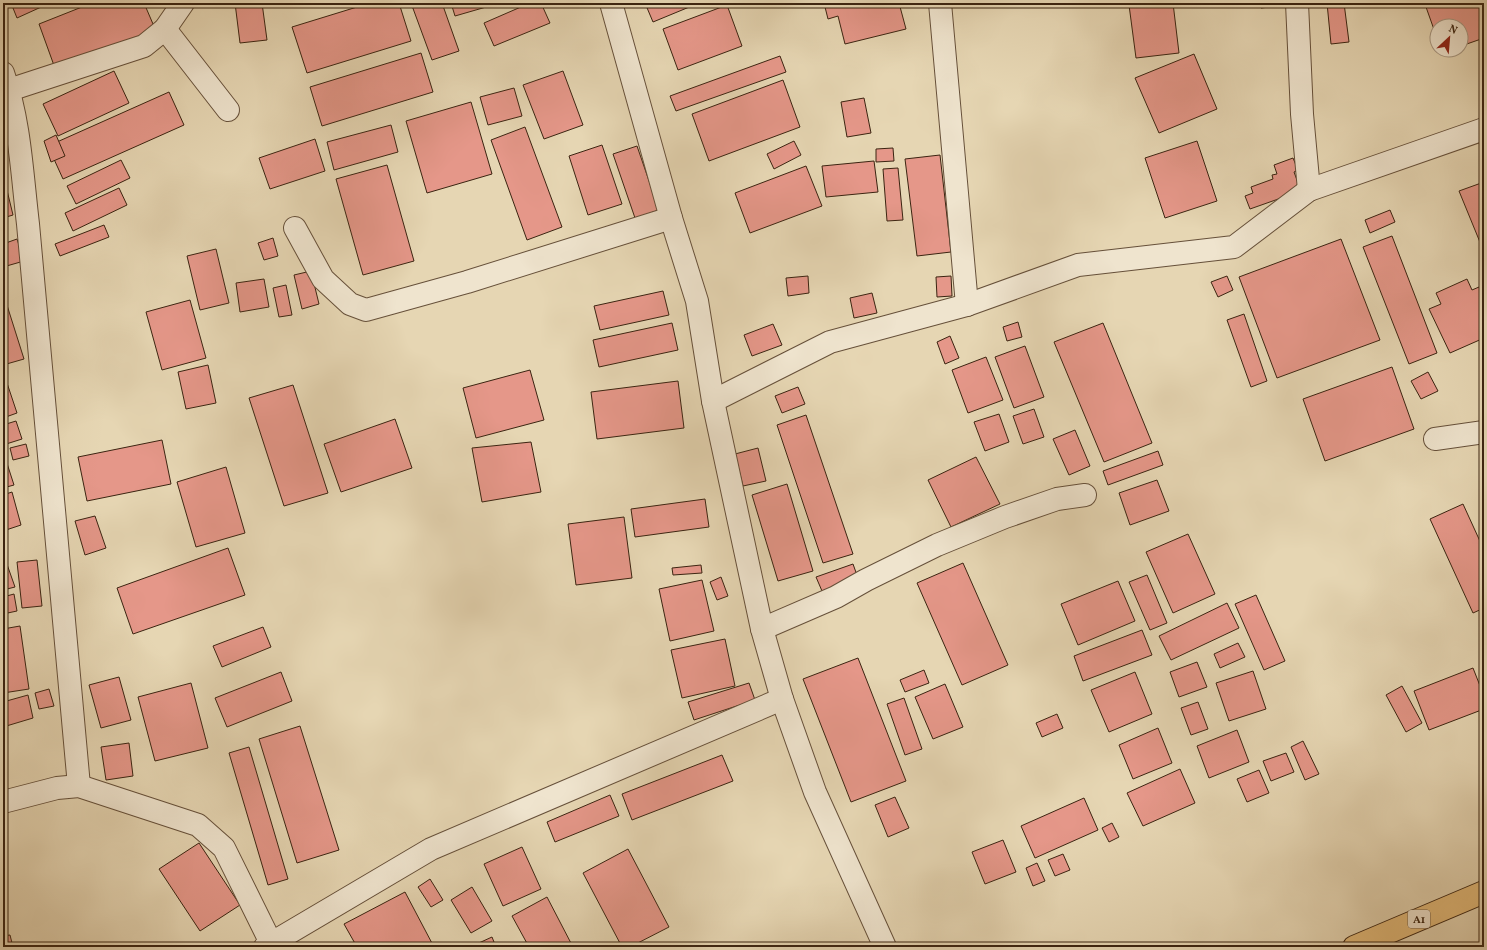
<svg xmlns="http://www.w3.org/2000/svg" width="1487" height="950" font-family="Vollkorn,serif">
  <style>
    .building { fill: #e59789; stroke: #3b2411 }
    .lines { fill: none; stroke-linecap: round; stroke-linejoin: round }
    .minor-casing { stroke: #66503a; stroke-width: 24 }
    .highway-casing { stroke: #3b2411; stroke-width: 24 }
    .minor { stroke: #efe4ce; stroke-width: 22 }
    .highway { stroke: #e3bb7a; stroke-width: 22 }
    .labels { text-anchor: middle; stroke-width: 4; stroke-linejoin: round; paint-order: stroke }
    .shield { fill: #efe4ce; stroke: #715e4a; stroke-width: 1 }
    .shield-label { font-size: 11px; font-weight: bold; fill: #3b2411 }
  </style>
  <rect width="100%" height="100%" fill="#e6d6b3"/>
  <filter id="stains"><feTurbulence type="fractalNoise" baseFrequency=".005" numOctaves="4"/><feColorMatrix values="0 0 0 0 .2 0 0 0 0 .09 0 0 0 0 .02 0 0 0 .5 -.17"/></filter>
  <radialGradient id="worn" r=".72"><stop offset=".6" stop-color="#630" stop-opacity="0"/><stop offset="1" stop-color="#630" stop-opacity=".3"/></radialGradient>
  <g class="building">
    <path d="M11,3h39l-33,15z"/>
    <path d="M92,3h52l12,28 -100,40 -17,-47z"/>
    <path d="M235,3h27l5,37 -27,3z"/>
    <path d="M370,3h29l12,38 -104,32 -15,-46z"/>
    <path d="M411,3h31l17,48 -27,9z"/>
    <path d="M451,3h49l-45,13z"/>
    <path d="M530,3h11l9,20 -56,23 -10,-23z"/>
    <path d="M645,3h54l-46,19z"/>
    <path d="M824,3h75l7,26 -61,15 -7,-28 -10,3z"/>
    <path d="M1143,3h30l6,50 -43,5 -7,-53z"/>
    <path d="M1260,3h26v2l-25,3z"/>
    <path d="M1327,3h17l5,39 -18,2z"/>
    <path d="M1437,3h47v35l-23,8v-20h-24v12l-11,-31z"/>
    <path d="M727,5l15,41 -64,24 -15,-41z"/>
    <path d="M421,53l12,39 -111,34 -12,-39z"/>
    <path d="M1194,54l23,55 -58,24 -24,-55z"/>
    <path d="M780,56l6,16 -110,39 -6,-15z"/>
    <path d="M114,71l15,32 -71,33 -15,-32z"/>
    <path d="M563,71l20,54 -39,14 -21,-54z"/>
    <path d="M783,80l17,47 -91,34 -17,-47z"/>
    <path d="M514,88l8,28 -34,9 -8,-28z"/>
    <path d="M169,92l15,33 -121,54 -15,-33z"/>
    <path d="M864,98l7,35 -24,4 -6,-35z"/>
    <path d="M471,102l21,72 -65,19 -21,-72z"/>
    <path d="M391,125l7,27 -64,18 -7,-28z"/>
    <path d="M525,127l37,100 -35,13 -36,-100z"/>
    <path d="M56,135l9,21 -14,6 -7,-21z"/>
    <path d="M315,139l10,32 -55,18 -11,-31z"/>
    <path d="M794,141l7,14 -27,14 -7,-15z"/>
    <path d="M1197,141l20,60 -52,17 -20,-60z"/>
    <path d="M602,145l20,59 -34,11 -19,-59z"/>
    <path d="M637,146l22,64 -24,8 -22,-64z"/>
    <path d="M893,148l1,13 -18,1v-13z"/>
    <path d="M940,155l11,97 -34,4 -12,-97z"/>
    <path d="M1293,158l5,12 -4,2 7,19 -51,18 -5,-13 8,-3 -2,-6 22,-8 -1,-4 5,-1 -3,-9z"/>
    <path d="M121,160l9,18 -54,26 -9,-18z"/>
    <path d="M874,161l4,31 -52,5 -4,-31z"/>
    <path d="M387,165l27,96 -51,14 -27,-96z"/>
    <path d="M806,166l16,40 -72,27 -15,-40z"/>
    <path d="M898,168l5,52 -16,1 -4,-52z"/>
    <path d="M3,182h2l8,33 -10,3z"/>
    <path d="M1484,182v70l-25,-61z"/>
    <path d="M119,188l8,17 -54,26 -8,-18z"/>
    <path d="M1390,210l5,12 -25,11 -5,-13z"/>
    <path d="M104,225l5,12 -49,19 -5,-12z"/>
    <path d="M1392,236l45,117 -28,11 -46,-117z"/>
    <path d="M273,238l5,18 -14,4 -6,-17z"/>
    <path d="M17,239l7,22 -21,6v-23z"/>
    <path d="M1341,239l39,101 -103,38 -38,-101z"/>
    <path d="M216,249l13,54 -29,7 -13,-54z"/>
    <path d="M311,271l8,33 -17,5 -8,-34z"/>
    <path d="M808,276l1,17 -21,3 -2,-18z"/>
    <path d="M951,276l1,20 -15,1 -1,-20z"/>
    <path d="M1227,276l6,14 -15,7 -7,-15z"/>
    <path d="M264,279l5,28 -29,5 -4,-29z"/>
    <path d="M1467,279l5,11 7,-3 5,9v42l-34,15 -21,-44 12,-5 -5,-11z"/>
    <path d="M286,285l6,30 -13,2 -6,-29z"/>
    <path d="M663,291l6,24 -69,15 -6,-24z"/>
    <path d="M872,293l5,20 -23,5 -4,-20z"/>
    <path d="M190,300l16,58 -44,12 -16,-58z"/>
    <path d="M6,302l18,57 -21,6v-62z"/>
    <path d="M1244,314l23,67 -16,6 -24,-67z"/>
    <path d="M1018,322l4,15 -15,4 -4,-14z"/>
    <path d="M672,323l6,27 -79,17 -6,-27z"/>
    <path d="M1103,323l49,120 -48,19 -50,-120z"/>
    <path d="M773,324l9,21 -30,11 -8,-21z"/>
    <path d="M950,336l9,22 -14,6 -8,-22z"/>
    <path d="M1025,346l19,51 -30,11 -19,-51z"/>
    <path d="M986,357l17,43 -35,13 -16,-43z"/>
    <path d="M208,365l8,38 -30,6 -8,-37z"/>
    <path d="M1392,367l22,62 -89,32 -22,-62z"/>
    <path d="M530,370l14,50 -68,18 -13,-50z"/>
    <path d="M3,371l14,42 -14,5z"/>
    <path d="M1428,372l10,19 -17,8 -10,-18z"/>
    <path d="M678,381l6,47 -87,11 -6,-47z"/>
    <path d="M293,385l35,108 -44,13 -35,-108z"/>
    <path d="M798,387l7,17 -23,9 -7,-17z"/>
    <path d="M1034,409l10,28 -21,7 -10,-28z"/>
    <path d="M999,414l10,28 -24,9 -11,-29z"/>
    <path d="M806,415l47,139 -30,9 -46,-138z"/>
    <path d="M395,419l17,49 -71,24 -17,-48z"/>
    <path d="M16,421l6,18 -19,6v-20z"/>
    <path d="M1075,430l15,36 -21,9 -16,-36z"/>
    <path d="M162,440l9,44 -84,17 -9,-44z"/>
    <path d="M531,442l10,50 -59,10 -10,-54z"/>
    <path d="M26,444l3,12 -16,4 -3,-12z"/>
    <path d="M758,448l8,33 -23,5 -8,-32z"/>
    <path d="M3,451l11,34 -11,3z"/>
    <path d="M1158,451l5,14 -55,20 -5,-14z"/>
    <path d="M976,457l24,47 -49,23 -23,-47z"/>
    <path d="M226,467l19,66 -49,14 -19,-65z"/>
    <path d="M1157,480l12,31 -39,14 -11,-32z"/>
    <path d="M787,484l26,87 -35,10 -26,-86z"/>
    <path d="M12,492l9,33 -18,6v-36z"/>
    <path d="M705,499l4,28 -74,10 -4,-28z"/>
    <path d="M1463,504l21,46v58l-11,5 -43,-94z"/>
    <path d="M95,516l11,32 -21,7 -10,-34z"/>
    <path d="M624,517l8,61 -56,7 -8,-61z"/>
    <path d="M1188,534l27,60 -42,19 -27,-61z"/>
    <path d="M228,548l17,47 -112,39 -16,-46z"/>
    <path d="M3,553l12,34 -12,3z"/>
    <path d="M37,560l5,46 -20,2 -5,-46z"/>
    <path d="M963,563l45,102 -46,20 -45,-102z"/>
    <path d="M853,564l5,14 -36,13 -6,-14z"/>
    <path d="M701,565l1,8 -29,2 -1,-7z"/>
    <path d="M1147,575l20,48 -17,7 -21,-48z"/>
    <path d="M721,577l7,19 -11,4 -7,-18z"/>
    <path d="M702,580l12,51 -44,10 -11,-52z"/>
    <path d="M1118,581l17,40 -57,24 -17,-41z"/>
    <path d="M14,594l3,17 -14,3v-17z"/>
    <path d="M1256,595l29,66 -21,9 -29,-66z"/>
    <path d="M1227,603l12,25 -68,32 -12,-24z"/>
    <path d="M20,626l9,63 -26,4v-64z"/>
    <path d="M263,627l8,20 -49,20 -9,-21z"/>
    <path d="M1142,630l10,25 -69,26 -9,-25z"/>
    <path d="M725,639l10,47 -53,12 -11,-48z"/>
    <path d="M1238,643l7,14 -25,11 -6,-14z"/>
    <path d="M858,658l48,123 -55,21 -48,-123z"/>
    <path d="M1197,662l10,25 -28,10 -9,-25z"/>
    <path d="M1473,668l11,28v13l-55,21 -15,-39z"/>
    <path d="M924,670l5,13 -24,9 -5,-12z"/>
    <path d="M1253,671l13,38 -37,12 -13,-38z"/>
    <path d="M281,672l11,29 -65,26 -12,-29z"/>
    <path d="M1135,672l17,42 -43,18 -18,-42z"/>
    <path d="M119,677l12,43 -30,8 -12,-43z"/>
    <path d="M191,683l17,65 -53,13 -17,-64z"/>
    <path d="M749,683l6,17 -61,20 -6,-18z"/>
    <path d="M945,684l18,43 -30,12 -18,-42z"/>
    <path d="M1402,686l20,37 -16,9 -20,-37z"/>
    <path d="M49,689l5,17 -15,3 -4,-16z"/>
    <path d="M28,695l5,23 -30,9v-25z"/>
    <path d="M904,698l18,51 -17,6 -18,-51z"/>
    <path d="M1198,702l10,27 -17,6 -10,-27z"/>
    <path d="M1057,714l6,14 -21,9 -6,-14z"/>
    <path d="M300,726l39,124 -42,13 -38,-124z"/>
    <path d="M1158,728l14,35 -39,16 -14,-34z"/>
    <path d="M1237,730l12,32 -40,16 -12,-32z"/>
    <path d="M1303,741l16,33 -14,6 -14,-33z"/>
    <path d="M129,743l4,33 -27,4 -5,-33z"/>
    <path d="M249,747l39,132 -20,6 -39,-132z"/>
    <path d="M1286,753l8,19 -23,9 -8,-20z"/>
    <path d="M722,755l11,26 -101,39 -10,-26z"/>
    <path d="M1180,769l15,34 -52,23 -16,-33z"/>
    <path d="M1259,770l10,23 -22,9 -10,-23z"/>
    <path d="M610,795l9,21 -64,26 -8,-20z"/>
    <path d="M895,797l14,31 -21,9 -13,-32z"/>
    <path d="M1084,798l14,32 -63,28 -14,-32z"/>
    <path d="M1112,823l7,14 -10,5 -7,-14z"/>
    <path d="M1003,840l13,32 -31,12 -13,-32z"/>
    <path d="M199,843l41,62 -40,26 -41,-62z"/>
    <path d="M522,847l19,42 -38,17 -19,-42z"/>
    <path d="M628,849l41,78 -39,20h-8l-39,-74z"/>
    <path d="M1063,854l7,16 -15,6 -7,-16z"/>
    <path d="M1037,863l8,18 -12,5 -7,-18z"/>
    <path d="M430,879l13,21 -12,7 -13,-20z"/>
    <path d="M472,887l20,34 -21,12 -20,-33z"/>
    <path d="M405,892l29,55h-77l-13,-23z"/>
    <path d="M547,897l26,50h-44l-17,-31z"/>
    <path d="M10,935l3,12h-10v-11z"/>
    <path d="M492,937l4,10h-26z"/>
  </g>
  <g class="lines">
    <g class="minor-casing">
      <g id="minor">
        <path d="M611,3l60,215 26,83 16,100 49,228 20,70 33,93 70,155"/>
        <path d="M940,3l27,302"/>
        <path d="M1297,3l5,111 7,76"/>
        <path d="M165,29l63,81"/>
        <path d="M3,73c17,48 19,101 25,151l51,562"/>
        <path d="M9,90l135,-44 21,-17 18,-26"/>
        <path d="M295,228l28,51 27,25 16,6 101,-28 204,-64"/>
        <path d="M713,401l117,-59 137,-37 111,-40 156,-18 75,-57 175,-61"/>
        <path d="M1435,439l49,-7"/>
        <path d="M762,629l74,-32 30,-17 71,-35 68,-28 52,-18 28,-4"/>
        <path d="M3,802l54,-14 22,-2 119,39 26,23 47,95"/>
        <path d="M265,947l166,-98 351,-150"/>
      </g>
    </g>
    <g class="highway-casing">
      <path id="highway" d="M1354,947l130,-55"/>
    </g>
    <use href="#minor" class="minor"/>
    <use href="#highway" class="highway"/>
  </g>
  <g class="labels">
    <rect class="shield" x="1408" y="910" width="22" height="18" rx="3"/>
    <g class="shield-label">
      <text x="1419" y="923">A1</text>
    </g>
  </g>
  <rect width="1487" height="950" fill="none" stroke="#e6d6b3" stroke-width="16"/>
  <rect x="4" y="4" width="1479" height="942" fill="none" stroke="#3b2411" stroke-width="2"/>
  <rect x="8" y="8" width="1471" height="934" fill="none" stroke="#3b2411"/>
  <g transform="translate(1449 38) rotate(26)"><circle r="19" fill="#efe4ce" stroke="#a79782"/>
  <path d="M0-3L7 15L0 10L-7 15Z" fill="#8f2418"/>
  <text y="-6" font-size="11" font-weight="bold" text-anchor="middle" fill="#3b2411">N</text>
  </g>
  <rect width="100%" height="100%" filter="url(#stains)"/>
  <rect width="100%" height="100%" fill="url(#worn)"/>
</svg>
